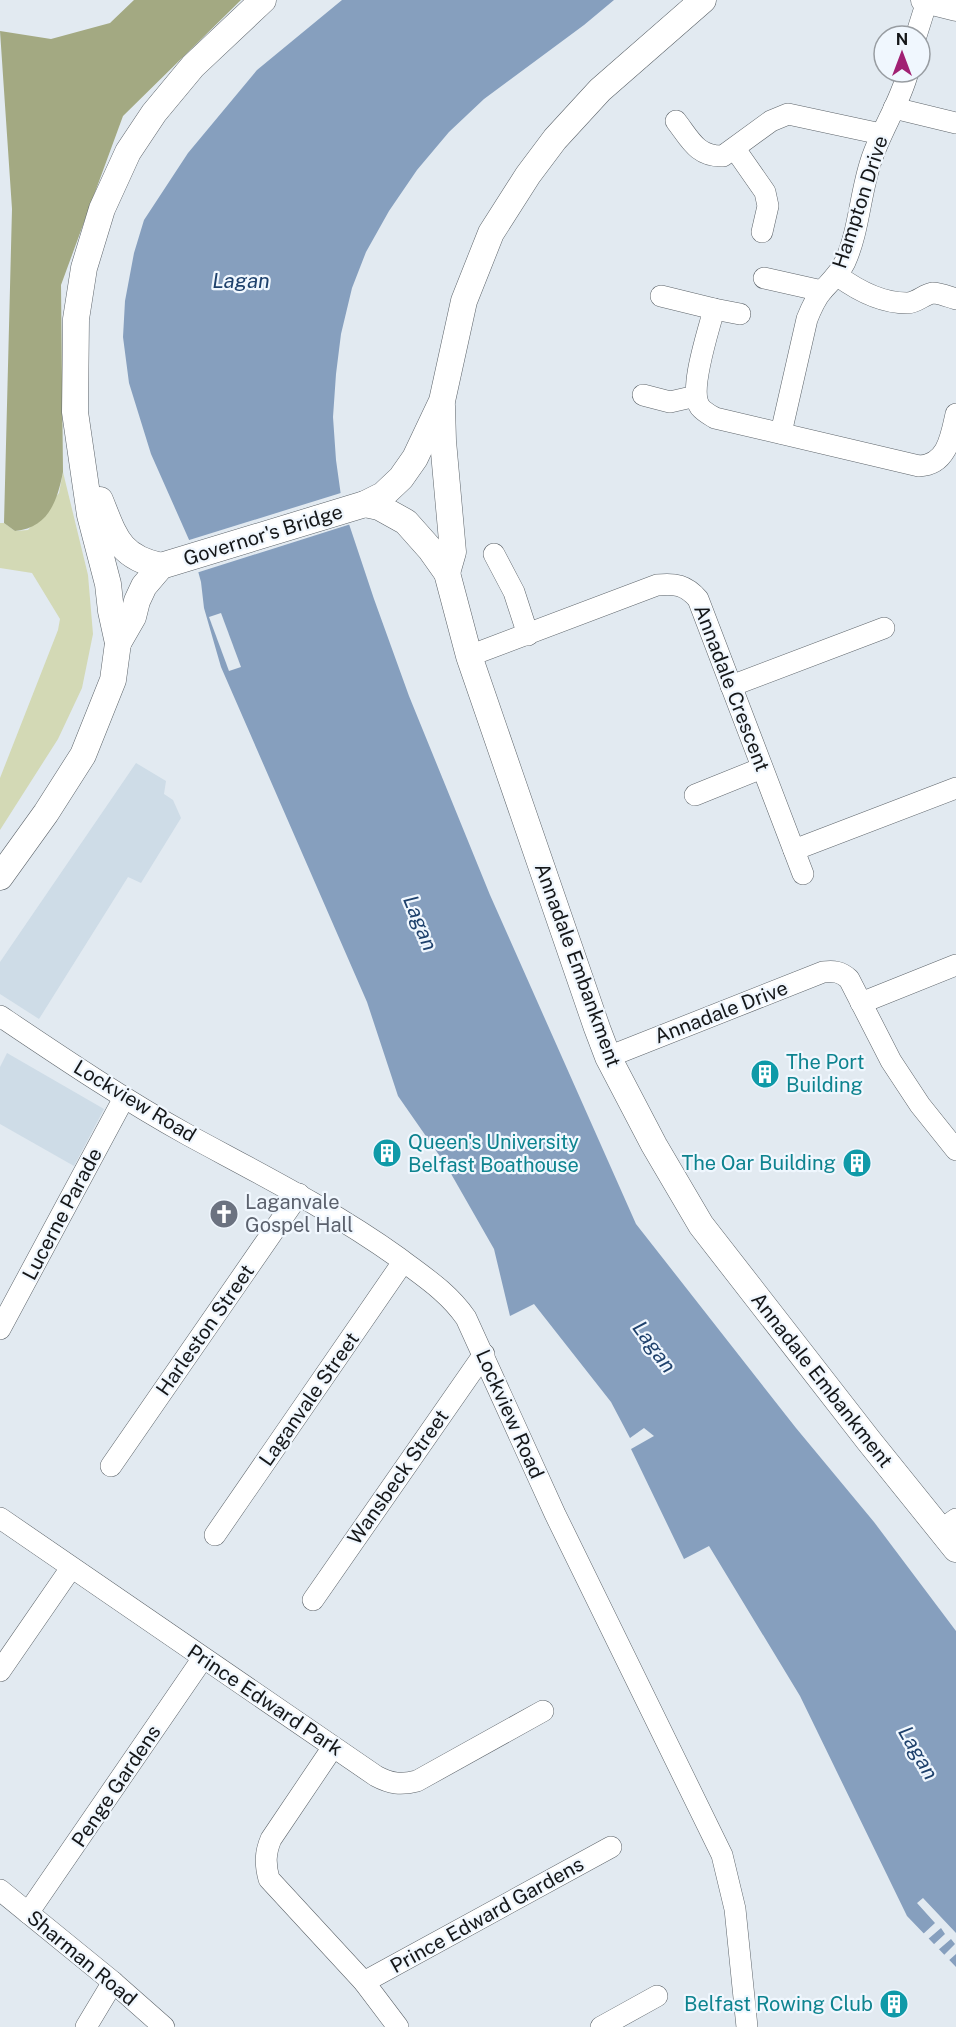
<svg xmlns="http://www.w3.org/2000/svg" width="956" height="2027" font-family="'Public Sans',sans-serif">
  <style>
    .built { fill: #cedce7 }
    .green { fill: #d3d9b5 }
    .forest { fill: #a3a982 }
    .water { fill: #869fbe }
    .pier { fill: #e2eaf1 }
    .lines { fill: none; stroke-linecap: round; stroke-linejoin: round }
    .minor-casing { stroke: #5d646a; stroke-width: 22 }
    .tertiary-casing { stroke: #5d646a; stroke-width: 27 }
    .minor { stroke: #fff; stroke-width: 21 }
    .tertiary { stroke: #fff; stroke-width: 26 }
    .labels { text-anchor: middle; stroke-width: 4.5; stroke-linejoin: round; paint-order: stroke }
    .street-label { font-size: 20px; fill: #151719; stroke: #f0f7fe }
    .culture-label { font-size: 20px; fill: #0d838f; stroke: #f0f7fe; text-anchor: start }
    .worship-label { font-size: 20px; fill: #5b616d; stroke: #f0f7fe; text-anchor: start }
    .water-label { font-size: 21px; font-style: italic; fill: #1e416c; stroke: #f0f7fe }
  </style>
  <rect width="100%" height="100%" fill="#e2eaf1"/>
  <g class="built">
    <path d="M136,763l30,18 -2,13 9,6 8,18 -40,65 -13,-6 -89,142 -39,-25v-32z"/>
    <path d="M7,1053l97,56 -30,57 -74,-42v-57z"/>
  </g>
  <path class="green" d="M63,472l25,103 5,59 -11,54 -24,51 -58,91v-52l58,-148 2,-11 -28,-46 -32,-5v-45h4l11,8 13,-1 31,-37z"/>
  <path class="forest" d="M134,0h107l-118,116 -62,169 2,187c-6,30 -15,56 -48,59l-11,-8 8,-314 -12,-178 51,8 59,-16z"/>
  <path class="water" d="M342,0h272l-30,25 -100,74 -35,33 -32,38 -28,41 -23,41 -14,36 -11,46 -5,40 -3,43 3,43 6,43 32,96 35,97 81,199 146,329 160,204 78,94 82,109v336l-49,-51 -107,-220 -91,-150 -25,13 -53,-110 23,-13 -10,-8 -14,10 -19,-36 -77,-98 -24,12 -16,-67 -48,-84 -48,-69 -31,-94 -146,-335 -17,-59 -3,-26 -11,-40 -39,-88 -22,-71 -6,-46 2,-36 9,-48 10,-33 44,-67 69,-83z"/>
  <g class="pier">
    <path d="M344,492l7,32 -155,49 -10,-32z"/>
    <path d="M221,613l20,54 -12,4 -20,-54z"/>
    <path d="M923,1898l33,35v21l-9,8 -5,-5 13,-13 -4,-5 -14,12 -5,-5 13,-12 -4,-6 -14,12 -5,-5 13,-12 -18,-20z"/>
  </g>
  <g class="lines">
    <g class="minor-casing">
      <g id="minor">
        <path d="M916,36l11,-35"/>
        <path d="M894,108l62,15"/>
        <path d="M676,121c14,18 21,36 47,35l48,-35 17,-7 93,20"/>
        <path d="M735,149l30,43 3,14 -6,26"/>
        <path d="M838,276c19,14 44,27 69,27 10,0 17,-9 26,-10 7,0 16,4 23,6"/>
        <path d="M764,278l58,13"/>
        <path d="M661,296l53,13c-5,21 -26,81 -14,98 4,5 10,8 15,11l204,48c28,-1 32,-29 37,-52"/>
        <path d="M714,309l26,5"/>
        <path d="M643,395l27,7 26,-6"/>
        <path d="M781,433l26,-114c4,-10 8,-20 15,-28 9,-10 17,-17 23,-29 14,-31 15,-68 26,-101 10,-31 29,-58 37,-89"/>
        <path d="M494,554l20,38 14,43"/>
        <path d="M469,656l188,-71c18,-2 29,0 41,14l105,275"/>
        <path d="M731,686l153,-58"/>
        <path d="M695,795l67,-27"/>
        <path d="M794,850l162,-62"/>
        <path d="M861,1003l95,-38"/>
        <path d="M0,1016c61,41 123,83 188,119 72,39 144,75 211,123 25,19 49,34 67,60l89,196 167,341 13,54 12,118"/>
        <path d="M608,1057l215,-85c11,-1 17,-1 26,7l42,82 29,44 36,45"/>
        <path d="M0,1329l124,-231"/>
        <path d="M111,1466l188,-272"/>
        <path d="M0,1518l376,258c15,8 25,9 41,5l126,-70"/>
        <path d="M941,1530l15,-11"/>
        <path d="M215,1535l188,-273"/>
        <path d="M313,1600l171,-246"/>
        <path d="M0,1671l71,-103"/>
        <path d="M333,1747l-62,92c-6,14 -6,25 -2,40l95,103 34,45"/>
        <path d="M0,1890l113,92 51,45"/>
        <path d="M28,1913l175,-255"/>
        <path d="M364,1982l247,-135"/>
        <path d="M86,2027l27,-45"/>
        <path d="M601,2027l56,-31"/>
      </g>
    </g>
    <g class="tertiary-casing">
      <g id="tertiary">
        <path d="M924,0l32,8"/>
        <path d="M442,406l1,35 10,111 -6,21"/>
        <path d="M100,500c15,37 19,57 61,66"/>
        <path d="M365,504l14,3 27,15 24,27 17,24 22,83 128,372 11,29 46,88 47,80 168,216 87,108"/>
        <path d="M118,643l15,-26 4,-16 7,-15 17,-20 204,-62 18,-9 18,-17 14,-20 27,-57 22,-100 27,-68 37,-58 27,-36 45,-49 103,-90"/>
        <path d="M0,877l46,-64 37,-58 30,-75 5,-37 -7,-32 -3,-27 -18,-69 -15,-103 1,-93 8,-51 18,-59 26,-57 26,-39 39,-47 70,-66"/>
      </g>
    </g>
    <use href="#minor" class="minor"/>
    <use href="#tertiary" class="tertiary"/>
  </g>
  <defs>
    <g id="building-disc" transform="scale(1.5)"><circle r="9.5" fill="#0f9aa8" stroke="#f0f7fe"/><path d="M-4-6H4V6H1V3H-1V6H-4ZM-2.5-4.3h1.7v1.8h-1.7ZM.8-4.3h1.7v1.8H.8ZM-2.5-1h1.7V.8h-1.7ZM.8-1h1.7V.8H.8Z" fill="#fff"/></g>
    <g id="church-disc" transform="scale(1.5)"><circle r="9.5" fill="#6b7280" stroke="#f0f7fe"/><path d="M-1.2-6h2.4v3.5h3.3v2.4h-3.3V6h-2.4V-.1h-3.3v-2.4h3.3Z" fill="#fff"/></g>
  </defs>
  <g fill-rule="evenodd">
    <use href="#building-disc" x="765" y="1074"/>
    <use href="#building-disc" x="387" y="1153"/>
    <use href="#building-disc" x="857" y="1163"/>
    <use href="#church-disc" x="224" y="1214"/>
    <use href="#building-disc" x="894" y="2004"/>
  </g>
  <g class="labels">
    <g class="street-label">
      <text transform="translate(860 202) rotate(-72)" y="7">Hampton Drive</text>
      <text transform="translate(263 535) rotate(-17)" y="7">Governor's Bridge</text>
      <text transform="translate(732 688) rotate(69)" y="7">Annadale Crescent</text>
      <text transform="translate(578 965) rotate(70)" y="7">Annadale Embankment</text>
      <text transform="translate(721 1012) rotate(-21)" y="7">Annadale Drive</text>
      <text transform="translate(135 1101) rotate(31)" y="7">Lockview Road</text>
      <text transform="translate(62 1214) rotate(-62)" y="7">Lucerne Parade</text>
      <text transform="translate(205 1330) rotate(-55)" y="7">Harleston Street</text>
      <text transform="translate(822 1380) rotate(52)" y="7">Annadale Embankment</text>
      <text transform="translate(309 1399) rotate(-55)" y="7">Laganvale Street</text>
      <text transform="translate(510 1414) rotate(66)" y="7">Lockview Road</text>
      <text transform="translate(398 1477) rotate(-55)" y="7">Wansbeck Street</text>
      <text transform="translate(265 1700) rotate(34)" y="7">Prince Edward Park</text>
      <text transform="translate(116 1786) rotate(-56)" y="7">Penge Gardens</text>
      <text transform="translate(487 1915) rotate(-29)" y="7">Prince Edward Gardens</text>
      <text transform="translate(82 1958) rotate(40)" y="7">Sharman Road</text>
    </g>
    <g class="culture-label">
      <text x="786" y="1069">The Port<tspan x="786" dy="23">Building</tspan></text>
      <text x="408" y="1149">Queen's University<tspan x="408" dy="23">Belfast Boathouse</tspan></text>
      <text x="836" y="1170" text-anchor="end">The Oar Building</text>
      <text x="873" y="2011" text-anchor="end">Belfast Rowing Club</text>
    </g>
    <g class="worship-label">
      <text x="245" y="1209">Laganvale<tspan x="245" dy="23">Gospel Hall</tspan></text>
    </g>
    <g class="water-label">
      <text x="241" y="288">Lagan</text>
      <text transform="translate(420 923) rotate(68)" y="7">Lagan</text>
      <text transform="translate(654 1347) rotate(54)" y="7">Lagan</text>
      <text transform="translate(918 1753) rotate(60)" y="7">Lagan</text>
    </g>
  </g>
  <g transform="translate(902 54)"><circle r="28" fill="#f0f7fe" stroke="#989da2" stroke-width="1.5"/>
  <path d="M0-4.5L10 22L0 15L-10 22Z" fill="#a12173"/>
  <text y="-9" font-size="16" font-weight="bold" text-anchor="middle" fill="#151719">N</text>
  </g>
</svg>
